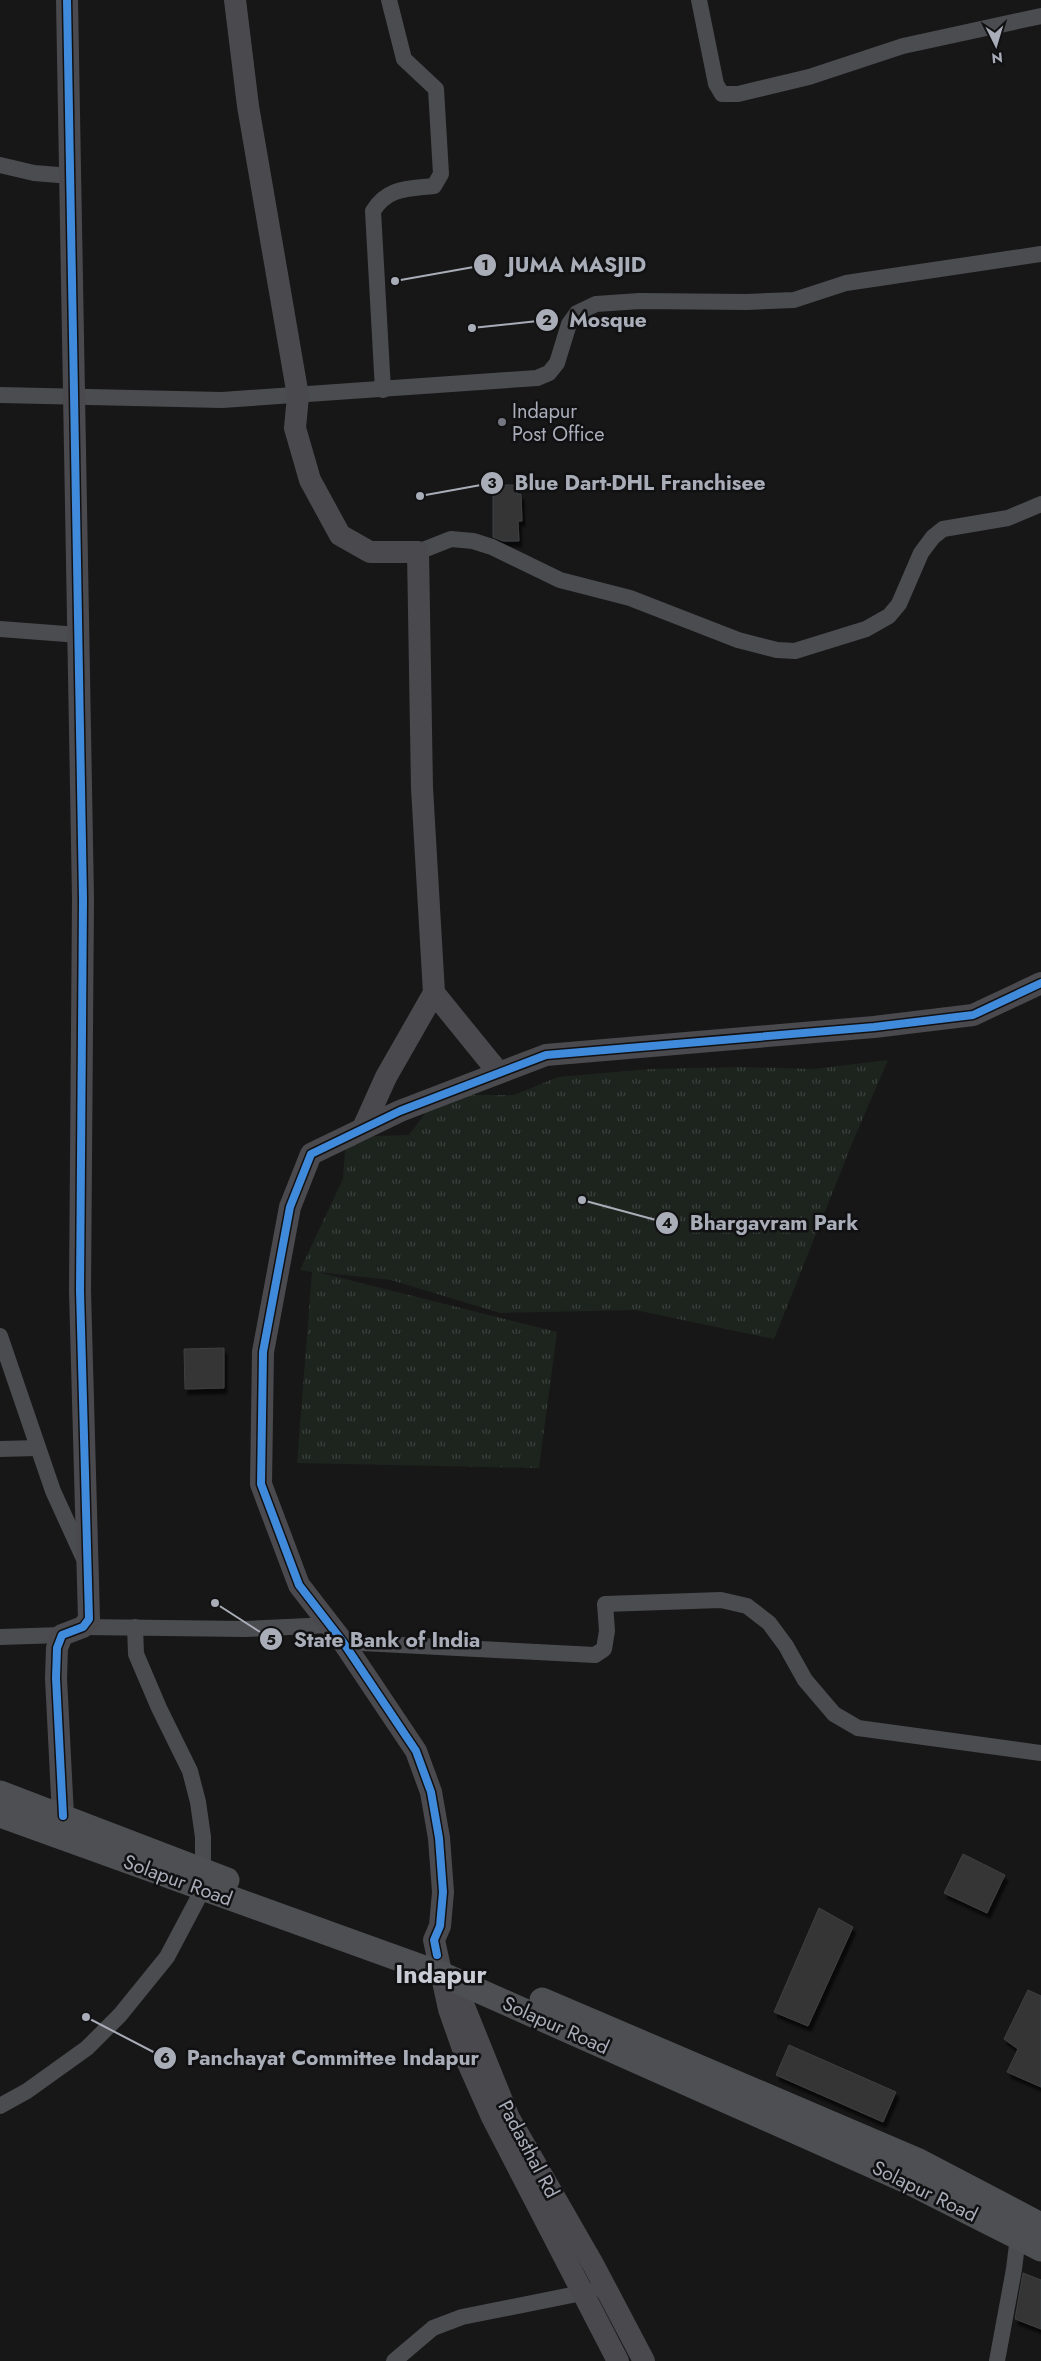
<svg xmlns="http://www.w3.org/2000/svg" width="1041" height="2361" font-family="Jost,sans-serif">
  <style>
    .grass { fill: url(#grass-tufts) }
    .building { fill: #353536; stroke: #3f4043; filter: url(#shadow) }
    .lines { fill: none; stroke-linecap: round; stroke-linejoin: round }
    .street { stroke: #4b4c50; stroke-width: 16 }
    .secondary { stroke: #4a4a4e; stroke-width: 22 }
    .primary { stroke: #4d4f52; stroke-width: 25 }
    .cycleway-casing { stroke: #111113; stroke-width: 11 }
    .cycleway { stroke: #408adc; stroke-width: 8 }
    .poi-dot { fill: #757880; stroke: #111113; stroke-width: 2 }
    .labels { text-anchor: middle; stroke-width: 5; stroke-linejoin: round; paint-order: stroke }
    .poi-label { font-size: 20px; fill: #a8adb8; stroke: #111113; text-anchor: start }
    .street-label { font-size: 20px; fill: #a8adb8; stroke: #111113 }
    .district-label { font-size: 25px; font-weight: bold; fill: #c9ccd4; stroke: #111113 }
    .leader { fill: none; stroke: #a8adb8; stroke-width: 2 }
    .callout-dot { fill: #a8adb8; stroke: #111113; stroke-width: 2 }
    .mark-label { font-size: 15px; text-anchor: middle; font-weight: bold; fill: #111 }
    .callout-label { font-size: 21px; text-anchor: middle; font-weight: bold; fill: #a8adb8; stroke: #111113; stroke-width: 5; stroke-linejoin: round; paint-order: stroke }
  </style>
  <defs>
    <pattern id="grass-tufts" width="24" height="20" patternUnits="userSpaceOnUse" patternTransform="scale(1.25)"><rect width="24" height="20" fill="#1d241e"/><path d="M3 7l-1-3M5 7V3M7 7l1-3M15 17l-1-3M17 17v-4M19 17l1-3" fill="none" stroke="#3b413d"/></pattern>
    <filter id="shadow"><feDropShadow dx="3" dy="5.5" stdDeviation="1" flood-color="#0009"/></filter>
  </defs>
  <rect width="100%" height="100%" fill="#171717"/>
  <path class="grass" d="M888,1060l-35,81 -79,198 -139,-29 -135,3 -109,-33 -74,-8 240,60 -18,136 -242,-5 15,-191 -12,-2 43,-91 3,-42 63,-2 30,-40h75l44,-18 92,-8 91,-2 73,2z"/>
  <g class="building">
    <path d="M493,485h24v9h4l1,27h-4l1,20h-16l-10,-4z"/>
    <path d="M224,1348v40l-39,1 -1,-40z"/>
    <path d="M963,1854l42,21 -18,38 -43,-20z"/>
    <path d="M819,1908l34,19 -45,99 -34,-14z"/>
    <path d="M1028,1990l13,6v91l-34,-15 11,-23 -14,-10z"/>
    <path d="M789,2045l107,47 -13,30 -107,-47z"/>
    <path d="M1023,2273l18,7v49l-26,-10z"/>
  </g>
  <g class="lines">
    <g class="street">
      <path d="M699,0l17,84 6,10h16l71,-17 94,-31 138,-30"/>
      <path d="M0,165l34,8 37,3"/>
      <path d="M383,390l-10,-179c15,-24 35,-22 61,-25l7,-12 -5,-85 -32,-30 -15,-59"/>
      <path d="M0,395l222,5 315,-22 12,-5 8,-10 12,-39 8,-11 19,-9 44,-3 107,1 47,-2 52,-17 195,-29"/>
      <path d="M418,552l33,-13 22,2 19,6 68,33 70,18 108,42 39,10 18,1 71,-22 23,-13 10,-12 22,-51 12,-16 10,-8 65,-11 33,-14"/>
      <path d="M0,629l79,6"/>
      <path d="M0,1336l53,155 31,68"/>
      <path d="M0,1449l38,-1"/>
      <path d="M83,1627l163,2 84,-4"/>
      <path d="M0,1637l62,-2"/>
      <path d="M343,1642l252,13 9,-6 3,-18 -2,-27 116,-4 26,6 22,17 17,23 19,34 29,34 24,14 183,25"/>
      <path d="M0,2106l27,-15 60,-43 33,-33 47,-58 36,-68v-52l-5,-35 -8,-31 -31,-63 -23,-54 -1,-27"/>
      <path d="M394,2361l39,-33 29,-11 130,-26"/>
      <path d="M997,2361l17,-92 4,-32"/>
    </g>
    <g class="secondary">
      <path d="M235,0l13,106 50,290 -3,32 15,52 30,55 30,17h48l4,236 12,205 65,80"/>
      <path d="M363,1128l23,-51 48,-84"/>
      <path d="M63,1816l-7,-138 1,-30 5,-13 21,-8 6,-8 -9,-328 3,-392 -16,-899"/>
      <path d="M455,1984l54,134 85,148 50,95"/>
      <path d="M618,2361l-126,-244 -24,-54 -19,-54 -15,-69 6,-14 3,-34 -4,-54 -8,-46 -15,-41 -73,-109 -44,-57 -38,-101 2,-132 27,-145 21,-53 89,-43 146,-56 328,-28 99,-12 68,-32"/>
    </g>
    <g class="primary">
      <path d="M0,1793l227,87"/>
      <path d="M0,1815l441,159 468,208 132,67"/>
      <path d="M542,2000l377,161 122,64"/>
    </g>
    <g class="cycleway-casing">
      <g id="cycleway">
        <path d="M63,1816l-7,-138 1,-30 5,-13 21,-8 6,-8 -9,-328 3,-392 -16,-899"/>
        <path d="M437,1955l-3,-15 6,-14 3,-34 -4,-54 -8,-46 -15,-41 -73,-109 -44,-57 -38,-101 2,-132 27,-145 21,-53 89,-43 146,-56 328,-28 99,-12 68,-32"/>
      </g>
    </g>
    <use href="#cycleway" class="cycleway"/>
  </g>
  <circle class="poi-dot" cx="502" cy="422" r="5"/>
  <g class="labels">
    <g class="poi-label">
      <text x="512" y="418">Indapur<tspan x="512" dy="23">Post Office</tspan></text>
    </g>
    <g class="street-label">
      <text transform="translate(178 1880) rotate(20)" y="7">Solapur Road</text>
      <text transform="translate(556 2025) rotate(24)" y="7">Solapur Road</text>
      <text transform="translate(529 2149) rotate(62)" y="7">Padasthal Rd</text>
      <text transform="translate(925 2191) rotate(26)" y="7">Solapur Road</text>
    </g>
    <g class="district-label">
      <text x="441" y="1983">Indapur</text>
    </g>
  </g>
  <path class="leader" d="M395 281L485 265M472 328L547 320M420 496L492 483M582 1200L667 1223M215 1603L271 1639M86 2017L165 2058"/>
  <g class="callout-dot">
    <circle cx="395" cy="281" r="5"/>
    <circle cx="472" cy="328" r="5"/>
    <circle cx="420" cy="496" r="5"/>
    <circle cx="582" cy="1200" r="5"/>
    <circle cx="215" cy="1603" r="5"/>
    <circle cx="86" cy="2017" r="5"/>
    <circle cx="485" cy="265" r="12"/>
    <circle cx="547" cy="320" r="12"/>
    <circle cx="492" cy="483" r="12"/>
    <circle cx="667" cy="1223" r="12"/>
    <circle cx="271" cy="1639" r="12"/>
    <circle cx="165" cy="2058" r="12"/>
  </g>
  <g class="mark-label">
    <text x="485" y="270">1</text>
    <text x="547" y="325">2</text>
    <text x="492" y="488">3</text>
    <text x="667" y="1228">4</text>
    <text x="271" y="1645">5</text>
    <text x="165" y="2063">6</text>
  </g>
  <g class="callout-label">
    <text x="577" y="272">JUMA MASJID</text>
    <text x="608" y="327">Mosque</text>
    <text x="640" y="490">Blue Dart-DHL Franchisee</text>
    <text x="774" y="1230">Bhargavram Park</text>
    <text x="387" y="1647">State Bank of India</text>
    <text x="333" y="2065">Panchayat Committee Indapur</text>
  </g>
  <g transform="translate(996 45) rotate(175)" stroke="#111113" stroke-width="4" paint-order="stroke">
  <path d="M0-4L9 19L0 12L-9 19Z" fill="#a8adb8"/>
  <text y="-8" font-size="14" font-weight="bold" text-anchor="middle" fill="#a8adb8">N</text>
  </g>
</svg>
